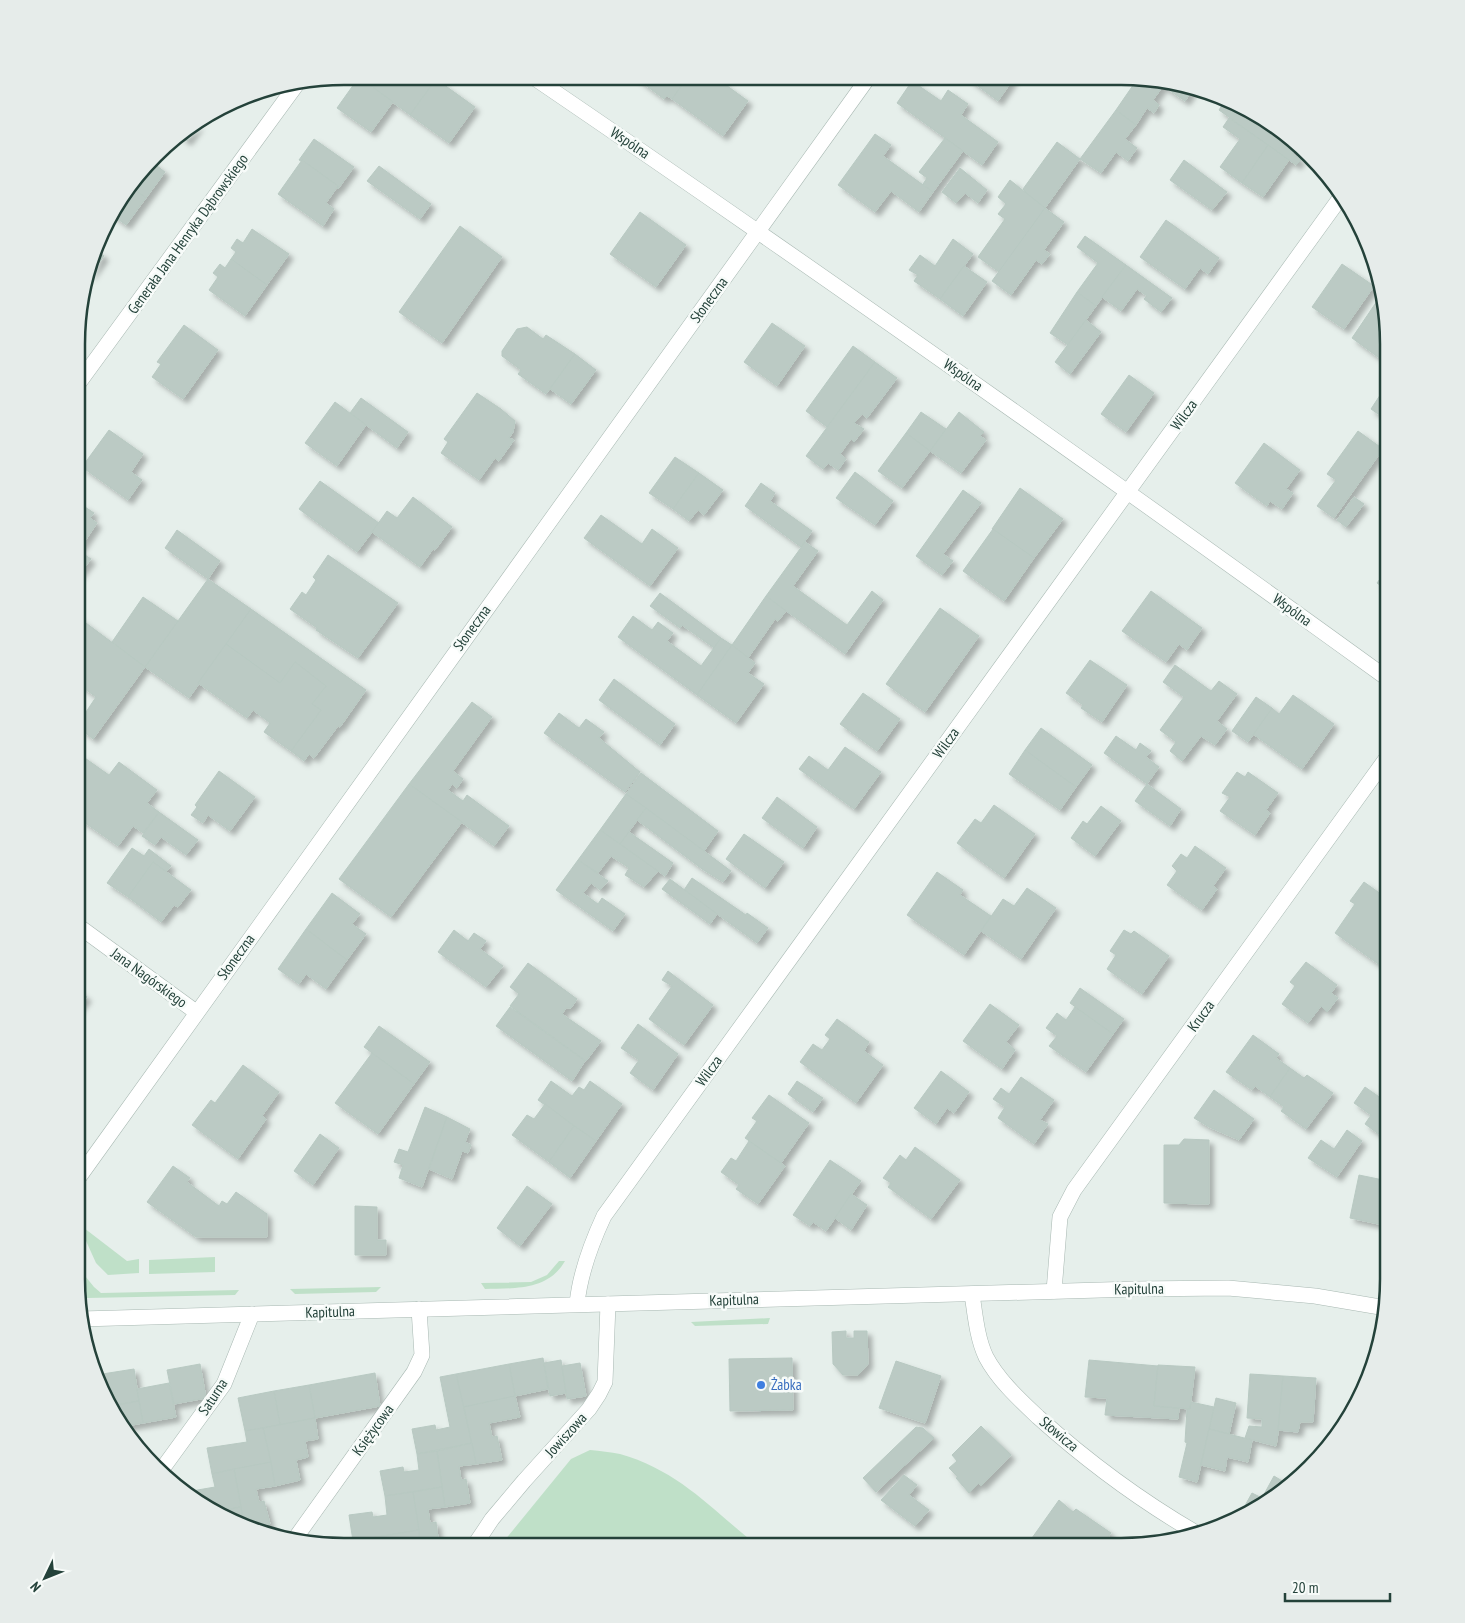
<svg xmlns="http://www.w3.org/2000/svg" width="1465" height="1623" font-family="'PT Sans Narrow',sans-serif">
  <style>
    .green { fill: #bfe0c8 }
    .building { fill: #bbcac4; stroke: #b8c9c2; filter: url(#shadow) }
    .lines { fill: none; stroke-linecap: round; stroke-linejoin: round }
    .minor-casing { stroke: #a8b8b2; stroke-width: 16 }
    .minor { stroke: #fff; stroke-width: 15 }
    .shop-dot { fill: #3f7fe0; stroke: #f7fbf9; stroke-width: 2 }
    .labels { text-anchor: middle; stroke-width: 5; stroke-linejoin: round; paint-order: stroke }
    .street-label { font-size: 15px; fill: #24423a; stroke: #f7fbf9 }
    .shop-label { font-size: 15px; fill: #366cbe; stroke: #f7fbf9; text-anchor: start }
    .rim { fill: none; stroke: #24423a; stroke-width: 2.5 }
  </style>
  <defs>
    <filter id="shadow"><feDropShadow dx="4.5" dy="4.5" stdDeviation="2.5" flood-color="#0004"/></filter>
  </defs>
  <rect width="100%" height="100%" fill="#e6efeb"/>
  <g class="green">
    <path d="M84,1228l43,33 12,-2v14l-31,2 -12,-12 -14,-31z"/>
    <path d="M215,1257v15l-66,2v-14z"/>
    <path d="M559,1261h6c-17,30 -51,27 -80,28l-4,-6 50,-1 16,-7z"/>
    <path d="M77,1266l17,21 7,6 138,-3 -4,5 -148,3 -10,-4z"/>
    <path d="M381,1287l-5,5 -81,2 -5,-5z"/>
    <path d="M770,1318l-2,6 -73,2 -4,-4z"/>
    <path d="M590,1450c10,1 21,2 30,4 60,17 92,56 138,92h-258l71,-87z"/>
  </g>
  <g class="building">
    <path d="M379,76h53l4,3 -26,36 -38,-28z"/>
    <path d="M359,77l34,25 -22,30 -34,-24z"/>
    <path d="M637,77h51l-16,22 -5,-3 -3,3 -28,-21z"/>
    <path d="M688,77h27l33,24 -25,35 -51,-37z"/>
    <path d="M967,78h47l-16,23z"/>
    <path d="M1138,78l18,1 36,12 -7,10 -22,-15 -10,14 6,5 -5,8 -7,-5 -11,17 -20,-15z"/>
    <path d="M436,79l39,28 -26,36 -39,-28z"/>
    <path d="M912,81l29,20 7,-11 20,14 -7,11 37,27 -16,23 -85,-62z"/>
    <path d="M1224,102l11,3 19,14 4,-5 41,32 -6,8 8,6 -5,5 -77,-55z"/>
    <path d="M1116,110l20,15 -11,14 12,9 -9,13 -12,-9 -15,21 -21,-14z"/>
    <path d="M1229,118l39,27 -26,38 -22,-16 20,-28 -17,-12z"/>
    <path d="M199,125l-12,16 -7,-5z"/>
    <path d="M875,134l16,11 -8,11 50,36 -14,20 -28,-21 -16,21 -37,-27z"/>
    <path d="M945,138l18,13 -30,41 -10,-8 4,-6 -8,-6z"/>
    <path d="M314,139l40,28 -16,22 -1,-1 1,-2 -36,-26 -1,1 -2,-1z"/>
    <path d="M1057,142l23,17 -35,49 -20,-14 1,-2 -3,-3z"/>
    <path d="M1268,145l21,15 -26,37 -21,-14z"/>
    <path d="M302,160l36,26 -12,17 8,6 -11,17 -45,-32z"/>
    <path d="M1184,160l43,32 -15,18 -42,-30z"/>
    <path d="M152,162l13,10 -19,26 -15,-11z"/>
    <path d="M379,166l52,38 -11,15 -53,-38z"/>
    <path d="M960,168l27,22 -9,13 -13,-10 -9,10 -14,-11z"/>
    <path d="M1010,180l35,28 -46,64 -21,-15 27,-38 -7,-5 8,-10 -8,-7z"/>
    <path d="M131,187l15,11 -20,27 -15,-11z"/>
    <path d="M1045,208l19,14 -20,28 6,4 -8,10 -6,-4 -25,35 -19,-14z"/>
    <path d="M640,212l46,33 -30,42 -46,-33z"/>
    <path d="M1166,220l53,38 -11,16 -8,-6 -15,21 -45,-32z"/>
    <path d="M460,226l42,31 -60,86 -43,-31z"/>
    <path d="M252,229l37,25 -22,31 -36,-26 5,-7 -5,-4 6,-9 6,4z"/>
    <path d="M1085,236l41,29 -30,41 -19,-14 21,-29 -21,-16z"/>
    <path d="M953,239l20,15 -33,45 -26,-18 4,-6 -9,-5 11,-15 15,11z"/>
    <path d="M98,251l6,5 -14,20z"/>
    <path d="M231,259l36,26 -22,31 -36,-26 9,-13 -5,-4 7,-9 5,4z"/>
    <path d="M1342,264l32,22 -30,43 -32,-22z"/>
    <path d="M1126,265l46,33 -11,14 -17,-13 3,-3 -10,-7 -16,22 -19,-14z"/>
    <path d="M964,266l23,16 -24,34 -23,-17z"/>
    <path d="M1077,292l19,14 -28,39 -18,-12z"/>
    <path d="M1377,301l7,5 4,21v32l-2,4 -34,-25z"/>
    <path d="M1086,320l15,12 -31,42 -15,-12z"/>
    <path d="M772,323l33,23 -28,40 -33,-24z"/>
    <path d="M184,325l34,25 -35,49 -31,-22 9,-13 -4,-2z"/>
    <path d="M527,327l16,12 3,-4 29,19 -29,40 -28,-20 3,-4 -19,-14v-5l15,-22z"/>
    <path d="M853,346l22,16 -48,65 -21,-16z"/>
    <path d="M575,354l21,16 -25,34 -21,-15z"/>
    <path d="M875,362l22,16 -30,40 -5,-4 -8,9 10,6 -10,13 -3,-3 -11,15 6,5 -8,11 -10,-7 -5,6 -17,-13z"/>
    <path d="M1129,375l25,18 -28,39 -25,-18z"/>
    <path d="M1386,386l2,1v34l-17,-12z"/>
    <path d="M477,393l24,16 14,12 -2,11 -4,6 5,2 -15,21 -4,-3 -16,22 -38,-27 7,-11 -4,-3z"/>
    <path d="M361,398l47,34 -11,16 -47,-35z"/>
    <path d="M335,402l31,23 -29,41 -32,-23z"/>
    <path d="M921,412l25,17 -16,22 -24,-18z"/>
    <path d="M959,412l25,20 -4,4 6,4 -25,33 -31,-22z"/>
    <path d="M109,430l34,24 -12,18 11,8 -14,20 -46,-33z"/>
    <path d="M1358,431l25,18 -49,69 -17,-12 19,-26 -9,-6z"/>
    <path d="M906,433l24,18 -28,37 -24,-17z"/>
    <path d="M1264,443l36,27 -14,19 7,4 -11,16 -12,-8 -3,5 -32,-23z"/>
    <path d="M675,457l24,16 -26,36 -24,-16z"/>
    <path d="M855,472l38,29 -18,24 -39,-27z"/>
    <path d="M699,473l24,17 -19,25 -6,-5 -9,11 -16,-12z"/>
    <path d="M320,481l59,42 -22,29 -58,-43z"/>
    <path d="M761,483l14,10 -5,8 42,30 -11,16 -56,-41z"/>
    <path d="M1020,488l43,31 -29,39 -42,-29z"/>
    <path d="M963,490l18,13 -38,51 10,7 -11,14 -26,-19z"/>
    <path d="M413,497l39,30 -17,23 -2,-1 -13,18 -48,-35 15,-21 10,7z"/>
    <path d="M1354,497l10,7 -18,23 -9,-7z"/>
    <path d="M82,505l12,8 -4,5 7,5 -18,27 -1,-40z"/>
    <path d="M601,515l41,29 10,-15 26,19 -28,38 -66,-48z"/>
    <path d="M993,529l41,29 -30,43 -41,-30z"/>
    <path d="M177,530l43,31 -12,18 -43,-31z"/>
    <path d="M805,542l13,9 -25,35 54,39 25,-34 11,9 -38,54 -79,-58z"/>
    <path d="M78,550l13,9 -13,17z"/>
    <path d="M328,555l70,48 -40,55 -42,-28 1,-2 -27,-19 12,-17 4,3 10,-15 -3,-3z"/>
    <path d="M1388,568v23l-11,-8z"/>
    <path d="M208,579l43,30 -62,89 -44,-31z"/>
    <path d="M1151,591l51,37 -15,22 -8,-6 -13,18 -44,-31z"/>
    <path d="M660,593l61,45 -7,10 -32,-23 -2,3 -30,-22z"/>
    <path d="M766,596l20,15 -8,10 -3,-2 -27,39 -16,-13z"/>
    <path d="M143,597l35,24 -33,46 -33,-25z"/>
    <path d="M940,608l39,28 -54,76 -39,-28z"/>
    <path d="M251,609l115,81 -26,37 -2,-1 -24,32 -5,-4 -5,7 -13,-10 30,-41 -9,-6 14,-18 -31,-24 -15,21 -54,-39z"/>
    <path d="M633,616l19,14 6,-8 15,11 -6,8 34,25 20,-28 11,7 -35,50 -79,-58z"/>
    <path d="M78,617l67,50 -52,72 -15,-12v-3l18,-27 -18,-13z"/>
    <path d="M226,644l54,39 15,-21 31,24 -14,18 9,6 -30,41 -27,-19 6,-9 -17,-13 -6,8 -49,-35z"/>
    <path d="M732,645l23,18 -7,10 16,11 -28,39 -39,-28z"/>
    <path d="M1090,660l37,25 -25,37 -21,-14 2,-3 -17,-12z"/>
    <path d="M1175,665l36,26 8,-10 18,13 -20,27 10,8 -12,16 -14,-9 -19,25 -12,-10 6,-9 -16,-12 24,-33 -21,-15z"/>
    <path d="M614,679l61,45 -15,21 -61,-45z"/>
    <path d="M863,693l37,26 -23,32 -37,-27z"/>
    <path d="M1293,695l41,29 -32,45 -49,-35 19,-26 7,6z"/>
    <path d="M1256,697l16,11 -24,34 -16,-11z"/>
    <path d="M472,702l20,15 -39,54 10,8 -6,9 -5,-4 -4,6 15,11 4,-6 42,31 -15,20 -85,-62z"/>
    <path d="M559,713l20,15 7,-9 18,13 -5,6 41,34 -15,20 -81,-59z"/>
    <path d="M1041,728l51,37 -16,22 -51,-37z"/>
    <path d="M1116,736l20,14 4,-7 11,8 -5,6 13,10 -12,17 -43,-31z"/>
    <path d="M845,747l36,25 -27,37 -55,-40 10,-13 19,14z"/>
    <path d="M1025,750l51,37 -16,23 -51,-36z"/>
    <path d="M82,756l27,19 10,-13 38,28 -10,13 12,9 -16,21 -10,-7 -15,20 -40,-28v-20l5,-8 -5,-4v-24z"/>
    <path d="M219,771l36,26 -25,34 -22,-16 -5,8 -12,-8 6,-8 -2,-2z"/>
    <path d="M1237,772l8,5 3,-5 30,21 -12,17 4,3 -15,22 -35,-24 10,-14 -8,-4z"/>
    <path d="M641,773l77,58 -14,20 -78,-57z"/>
    <path d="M409,784l53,38 -71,95 -52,-38z"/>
    <path d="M1147,784l34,25 -11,17 -35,-25z"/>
    <path d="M626,794l20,14 -26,36 -20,-14z"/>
    <path d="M777,797l40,30 -14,21 -41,-30z"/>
    <path d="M994,805l41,29 -31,44 -47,-35 18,-24 6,4z"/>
    <path d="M1101,806l20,15 -26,35 -24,-18 12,-17 4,3z"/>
    <path d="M646,808l85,63 -8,11 -21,-13 -65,-49z"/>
    <path d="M159,812l39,28 -12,15 -25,-18 -6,8 -13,-9z"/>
    <path d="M600,830l58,41 -14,16 -19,-12 4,-7 -18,-12 -13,17 -20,-13z"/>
    <path d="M629,832l44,31 -8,13 -45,-32z"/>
    <path d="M744,834l40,28 -19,26 -39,-29z"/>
    <path d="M1195,846l31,22 -13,18 4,3 -15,21 -35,-25 10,-14 -5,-5 9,-12 6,4z"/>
    <path d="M132,848l12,8 5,-7 22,17 -5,6 -13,-10 -25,35 -21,-14z"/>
    <path d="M578,860l30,21 -8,9 -9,-7 -8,10 15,11 4,-6 23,16 -12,17 -57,-41z"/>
    <path d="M153,862l38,28 -13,17 -4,-2 -13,17 -33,-25z"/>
    <path d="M937,872l26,18 -3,5 31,21 -27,39 -57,-40z"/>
    <path d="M692,878l54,37 1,-2 21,15 -11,15 -73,-53z"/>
    <path d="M670,879l47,35 -7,10 -48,-35z"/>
    <path d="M1364,882l24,17v57l-7,10 -46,-33 20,-29 -5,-3z"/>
    <path d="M1027,888l29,20 -35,51 -40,-28 22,-32 11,7z"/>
    <path d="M332,893l28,21 -8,10 14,10 -19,26 -41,-31z"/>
    <path d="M306,929l41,31 -21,29 -20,-15 -7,10 -21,-15z"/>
    <path d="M454,930l14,11 6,-8 12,8 -6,8 23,17 -17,21 -48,-35z"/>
    <path d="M1124,930l7,4 3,-3 35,25 -27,38 -35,-25 9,-14 -6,-4z"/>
    <path d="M1306,962l31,23 -6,8 7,5 -11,14 -6,-6 -13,17 -26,-19 13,-18 -5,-4z"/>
    <path d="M528,963l49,36 -6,9h-5l-4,6 39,27 -15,20 -76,-55 9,-12 -9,-7z"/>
    <path d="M668,971l45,34 -29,40 -35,-26 23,-33 -10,-6z"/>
    <path d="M1080,988l44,31 -11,15 -43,-31z"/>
    <path d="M77,990l10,7 -10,13z"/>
    <path d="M990,1004l29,21 -13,17 9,8 -13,19 -39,-28z"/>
    <path d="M510,1007l75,54 -13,20 -76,-55z"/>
    <path d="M1075,1007l38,27 -27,38 -37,-26 8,-10 -11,-8 11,-15 9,7z"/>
    <path d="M837,1019l32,23 -5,9 19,14 -27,38 -56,-41 13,-18 9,6 8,-11 -5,-4z"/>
    <path d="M638,1024l40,30 -25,36 -23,-17 9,-13 -18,-12z"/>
    <path d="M379,1026l51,36 -16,22 -50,-37z"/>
    <path d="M1253,1035l26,19 -3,4 14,10 -20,29 -15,-11 -3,4 -26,-18z"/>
    <path d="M372,1053l42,31 -36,50 -43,-31z"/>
    <path d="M243,1065l36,27 -17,24 4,3 -28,40 -46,-34 19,-25 4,3z"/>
    <path d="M1290,1068l14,10 3,-3 26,18 -27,36 -25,-18 3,-4 -14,-10z"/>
    <path d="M941,1071l28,21 -15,21 -7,-5 -11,16 -22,-16z"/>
    <path d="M1021,1077l33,23 -14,20 8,4 -14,20 -36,-26 7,-11 -12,-8 8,-11 8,6z"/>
    <path d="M551,1081l21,15 7,-9 5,3 6,-9 32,23 -26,37 -58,-41z"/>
    <path d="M797,1081l26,17 -10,14 -25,-18z"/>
    <path d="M1365,1087l23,16 -8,13 8,6v19l-23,-17 6,-9 -17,-12z"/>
    <path d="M1214,1090l40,29 -15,21 -30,-13 -15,-9z"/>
    <path d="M769,1095l40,28 -28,40 -36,-25 12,-17 -5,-3z"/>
    <path d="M545,1104l29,22 -25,36 -37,-27 15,-20 7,4z"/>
    <path d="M425,1107l22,10 -25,70 -23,-9 4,-13 -9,-3 5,-13 9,3z"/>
    <path d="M447,1117l23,12 -5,13 6,3 -3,8 -6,-2 -10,28 -23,-10z"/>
    <path d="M574,1126l22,15 -26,37 -21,-16z"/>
    <path d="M1347,1130l15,11 -25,36 -29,-19 13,-18 13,9z"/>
    <path d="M320,1134l19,14 -26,37 -19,-14z"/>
    <path d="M1184,1139l25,1v64l-45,-1v-58h15z"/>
    <path d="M749,1141l36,25 -27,38 -22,-15 3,-4 -18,-13 10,-14 5,3z"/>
    <path d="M915,1147l45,33 -29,39 -43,-32 3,-4 -8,-5 17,-23 6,5z"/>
    <path d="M830,1160l31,21 -35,50 -13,-9 -3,4 -17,-11z"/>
    <path d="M173,1166l17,12 -3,4 32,24 3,-5 5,3 9,-12 31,22v23h-71l-49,-35z"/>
    <path d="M1359,1175l29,6v45l-38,-8z"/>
    <path d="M527,1186l25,18 -32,42 -23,-18z"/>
    <path d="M851,1194l16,11 -16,25 -16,-12z"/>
    <path d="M355,1206l22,1v33h9v15h-31z"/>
    <path d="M846,1331v7h8v-7h13l1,33 -10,11h-15l-10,-11 -1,-32z"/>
    <path d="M543,1358l5,31 -33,7 -6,-32z"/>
    <path d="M792,1358l1,52 -63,1 -1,-52z"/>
    <path d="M561,1360l5,33 -16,3 -6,-33z"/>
    <path d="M1089,1360l69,6 -4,40 25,2 -1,11 -73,-4 2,-17 -22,-1z"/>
    <path d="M896,1361l45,15 -16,47 -46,-15z"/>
    <path d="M580,1363l6,33 -19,3 -5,-33z"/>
    <path d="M200,1364l6,34 -32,6 -7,-34z"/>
    <path d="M509,1364l6,32 -52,11 -7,-33z"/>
    <path d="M1158,1365l37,2 -5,42 -36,-3z"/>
    <path d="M134,1369l5,32 -28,5 -15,-31z"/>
    <path d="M375,1373l5,33 -65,12 -6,-33z"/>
    <path d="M456,1374l16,69 -55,11 -5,-25 23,-4 1,5 14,-3 -10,-50z"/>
    <path d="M1250,1374l33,2 -3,44 -4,26 -31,-8 4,-12 13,1v-8l-15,-1z"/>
    <path d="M1283,1376l33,2 -3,44h-13l-2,10 -20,-2z"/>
    <path d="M169,1383l7,34 -33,6 -6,-34z"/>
    <path d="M309,1385l6,33 -35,7 -6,-34z"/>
    <path d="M274,1391l6,34 -35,6 -7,-33z"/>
    <path d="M515,1396l5,21 -31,6 3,14 5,-1 5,24 -26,4 -12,-57z"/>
    <path d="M1216,1398l20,5 -7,31 -20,-5z"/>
    <path d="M139,1401l4,22 -22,4 -10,-21z"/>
    <path d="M1191,1402l23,5 -17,75 -18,-5 8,-34 -2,-1 2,-33h3z"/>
    <path d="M315,1418l3,21 -13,2 3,16 -12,3 4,20 -25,6 -12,-58z"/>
    <path d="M981,1426l30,29 -30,31 -2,-3 -10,10 -13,-15 2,-1 -9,-9 8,-7 -5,-6z"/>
    <path d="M916,1427l7,1 11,10 -58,54 -13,-14z"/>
    <path d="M263,1428l8,34 -59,12 -5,-26 40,-6 -2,-11z"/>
    <path d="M1209,1429l43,11 -4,22 -21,-5 -2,14 -24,-6z"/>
    <path d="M472,1443l4,21 -17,2 2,14 5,-1 4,24 -25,4 -8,-56z"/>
    <path d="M437,1451l5,36 -57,9 -5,-25 23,-4 1,5 15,-2 -2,-16z"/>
    <path d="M271,1462l4,24 -19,3 3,13 5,-1 6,23 -21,4 -5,-2 -10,-57z"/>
    <path d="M234,1469l7,38 -28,5 -27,-20 29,-5 -3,-13z"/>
    <path d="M904,1475l13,10 -8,10 20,15 -14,16 -34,-26z"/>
    <path d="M1274,1476l15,9 -19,17 -24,11 -4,-2 10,-18 10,5z"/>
    <path d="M442,1487l3,20 -17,2 2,14 6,-1 3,24h-19l-7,-54z"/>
    <path d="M413,1492l6,38 -66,11 -4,-26 23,-3 1,5 14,-2 -2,-19z"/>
    <path d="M1059,1500l14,12 3,-3 35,24 -9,13h-58l-12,-8z"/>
    <path d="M241,1507l3,19 -31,-14z"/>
    <path d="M419,1530l1,16h-46l-2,-8z"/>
    <path d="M372,1538l2,8h-20l-1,-5z"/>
  </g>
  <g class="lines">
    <g class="minor-casing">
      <g id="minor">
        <path d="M533,77c288,196 573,398 855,602"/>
        <path d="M78,384l219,-300"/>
        <path d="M77,925l119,87"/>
        <path d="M77,1180l791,-1102"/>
        <path d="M1054,1291l6,-74 14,-27 314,-434"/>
        <path d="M972,1294c3,20 5,44 14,63 12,23 34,43 52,60 49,44 103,84 160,117"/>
        <path d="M577,1304c3,-31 14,-60 27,-88l739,-1022"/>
        <path d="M81,1319l1054,-30 93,-1 87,8 71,12"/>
        <path d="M160,1472l64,-88 28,-70"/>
        <path d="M294,1540l120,-168 8,-17 -3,-46"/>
        <path d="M474,1546l18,-27 32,-38 65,-72 10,-15 6,-12 3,-78"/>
      </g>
    </g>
    <use href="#minor" class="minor"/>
  </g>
  <circle class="shop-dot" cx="761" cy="1385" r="5"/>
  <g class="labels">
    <g class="street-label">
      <text transform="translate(630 143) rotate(34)" y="5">Wspólna</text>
      <text transform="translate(188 234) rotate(-54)" y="5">Generała Jana Henryka Dąbrowskiego</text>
      <text transform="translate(709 300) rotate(-54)" y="5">Słoneczna</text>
      <text transform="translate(963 375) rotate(35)" y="5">Wspólna</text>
      <text transform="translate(1184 415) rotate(-54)" y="5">Wilcza</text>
      <text transform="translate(1292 610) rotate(36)" y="5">Wspólna</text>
      <text transform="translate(472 628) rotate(-54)" y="5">Słoneczna</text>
      <text transform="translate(946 743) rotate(-54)" y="5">Wilcza</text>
      <text transform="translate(236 957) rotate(-54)" y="5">Słoneczna</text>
      <text transform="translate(149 978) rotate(36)" y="5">Jana Nagórskiego</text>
      <text transform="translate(1201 1016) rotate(-54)" y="5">Krucza</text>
      <text transform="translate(709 1071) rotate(-54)" y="5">Wilcza</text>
      <text transform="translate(1139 1289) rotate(-1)" y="5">Kapitulna</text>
      <text transform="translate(734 1300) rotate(-2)" y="5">Kapitulna</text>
      <text transform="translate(330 1312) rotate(-2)" y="5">Kapitulna</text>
      <text transform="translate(213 1397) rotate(-57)" y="5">Saturna</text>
      <text transform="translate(373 1430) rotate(-54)" y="5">Księżycowa</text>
      <text transform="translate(1059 1434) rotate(40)" y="5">Słowicza</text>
      <text transform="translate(566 1435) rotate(-48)" y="5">Jowiszowa</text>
    </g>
    <g class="shop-label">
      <text x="771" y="1390">Żabka</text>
    </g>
  </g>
  <path d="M0 0H1465V1623H0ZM344 85H1121A259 259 0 0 1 1380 344V1279A259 259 0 0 1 1121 1538H344A259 259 0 0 1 85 1279V344A259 259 0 0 1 344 85Z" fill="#e6ecea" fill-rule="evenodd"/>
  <path class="rim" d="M344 85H1121A259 259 0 0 1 1380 344V1279A259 259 0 0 1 1121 1538H344A259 259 0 0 1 85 1279V344A259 259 0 0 1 344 85Z"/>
  <g transform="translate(45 1578) rotate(227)" stroke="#f7fbf9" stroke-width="4" paint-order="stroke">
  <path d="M0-4L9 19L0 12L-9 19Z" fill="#24423a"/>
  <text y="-8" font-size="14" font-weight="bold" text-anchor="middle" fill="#24423a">N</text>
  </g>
  <path d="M1285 1593v8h105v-8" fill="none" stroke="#24423a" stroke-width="2.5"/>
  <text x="1292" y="1593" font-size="15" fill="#24423a" stroke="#f7fbf9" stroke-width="4" paint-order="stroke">20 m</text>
</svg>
